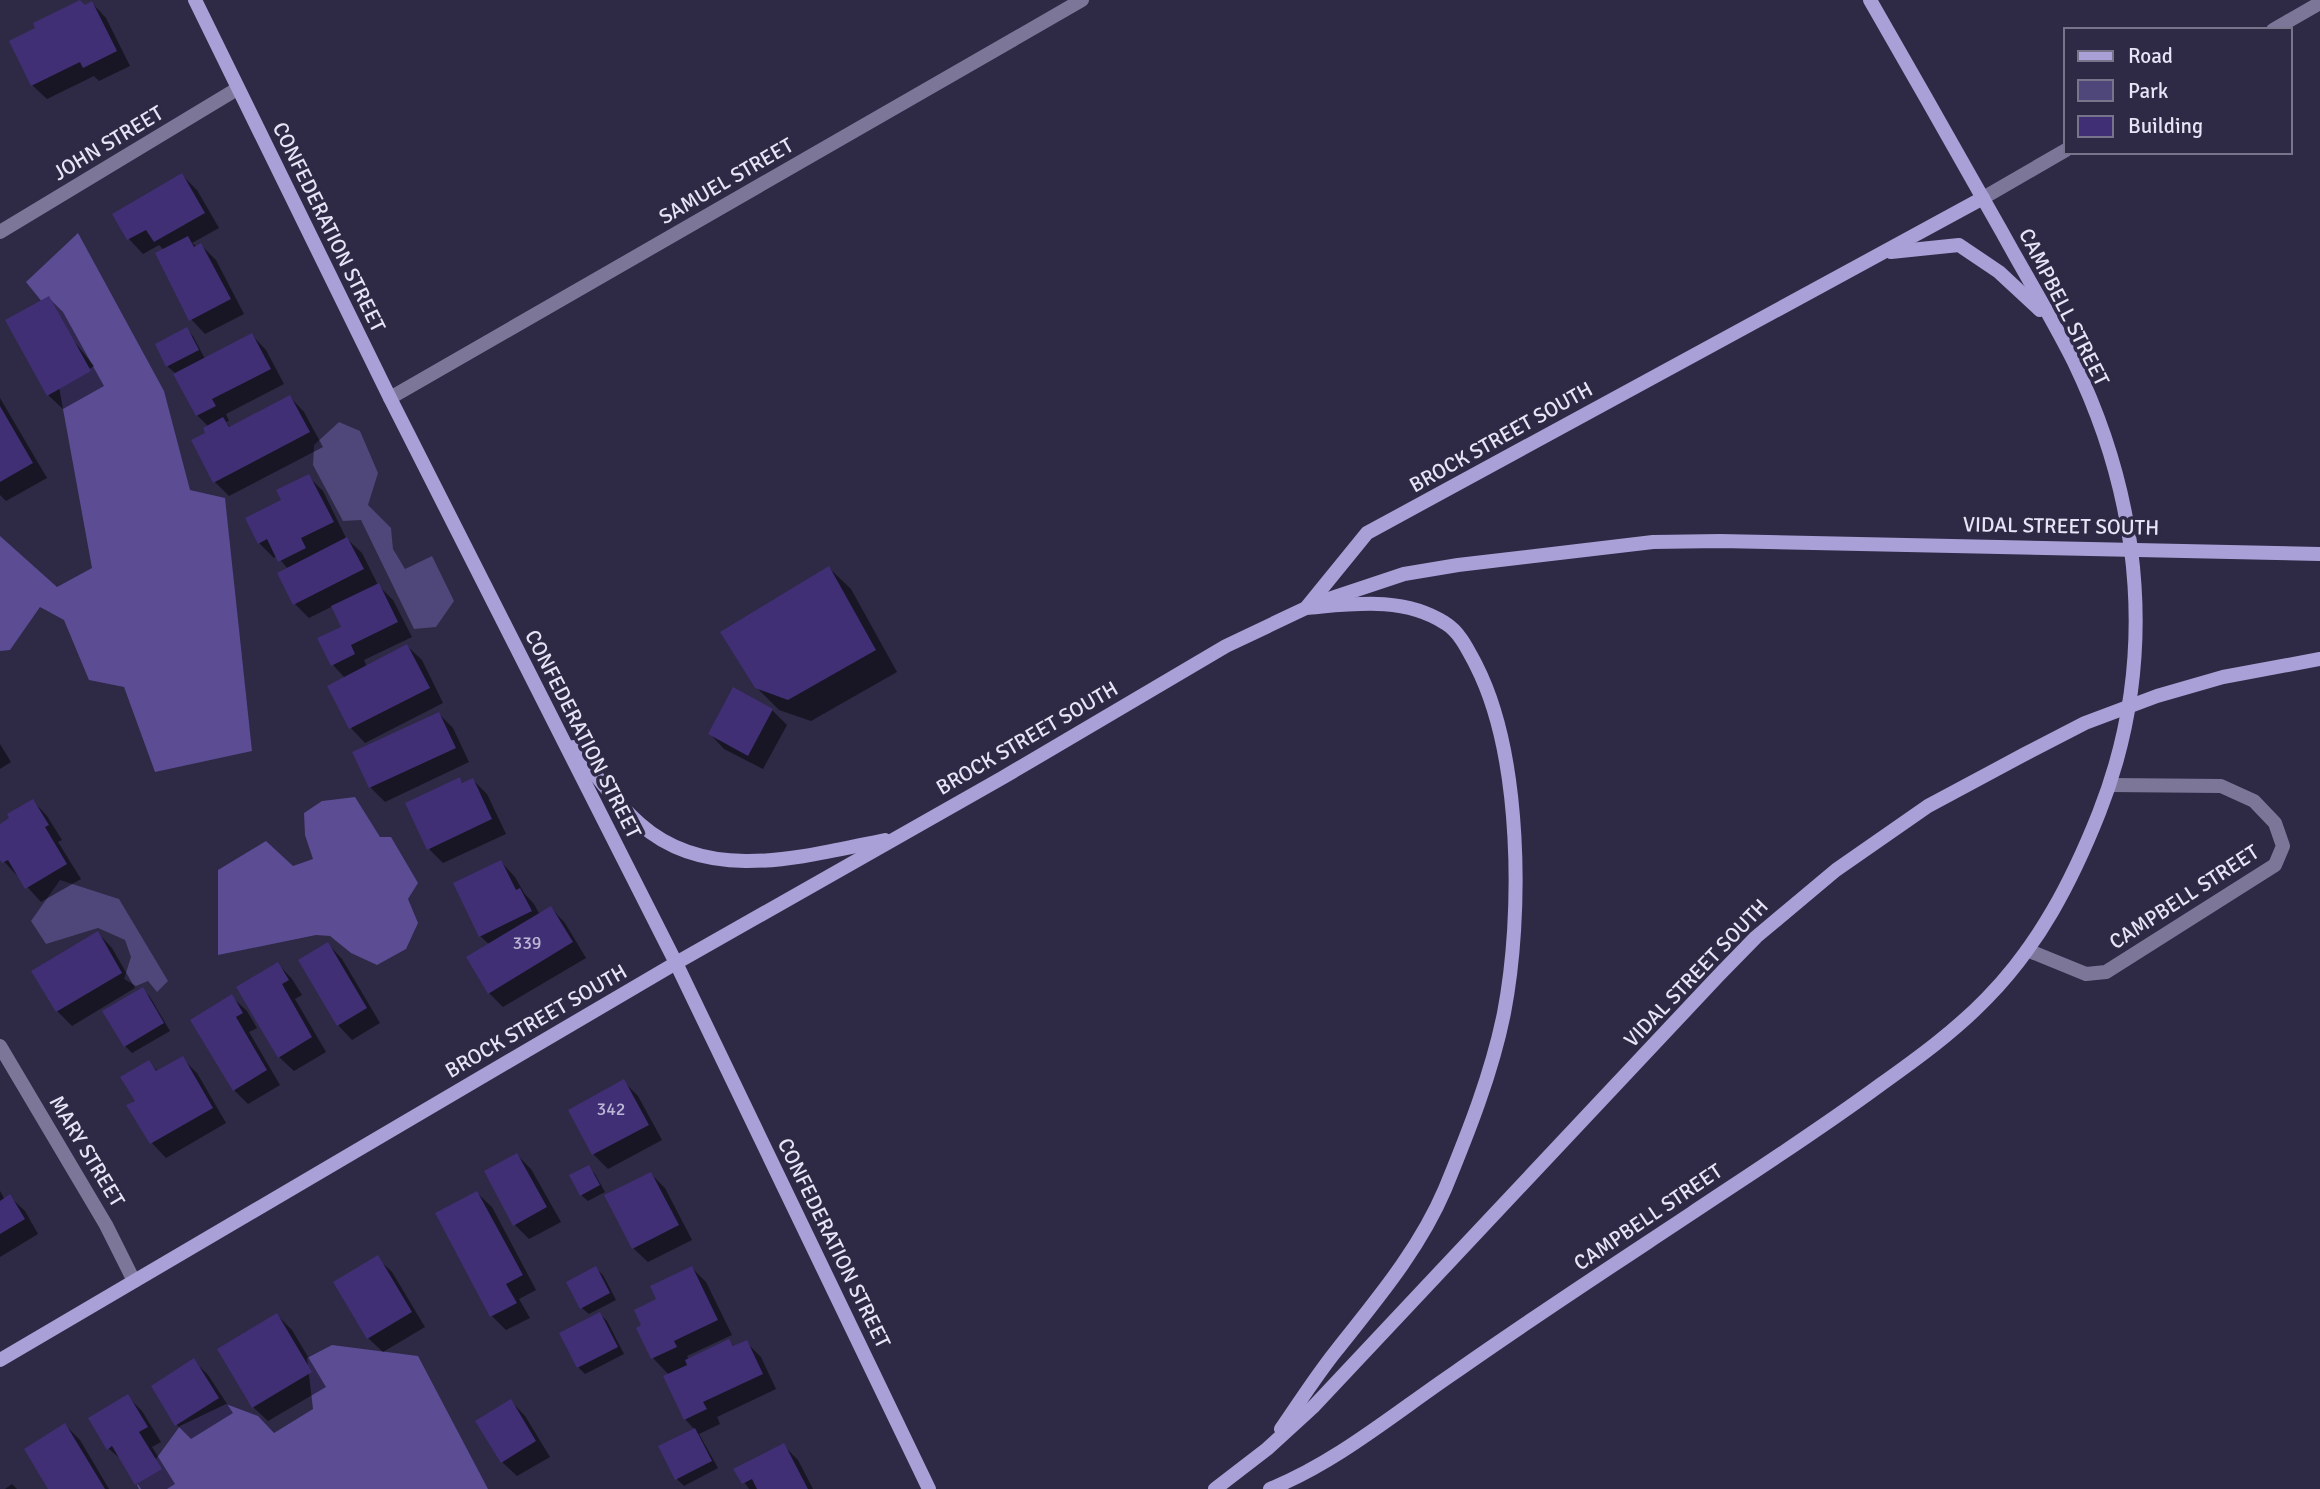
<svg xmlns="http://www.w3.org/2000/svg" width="2320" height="1489" font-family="Signika,sans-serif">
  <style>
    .green { fill: #4f4679 }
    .forest { fill: #5b4c94 }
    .shadow { fill: #0007 }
    .building { fill: #402f74 }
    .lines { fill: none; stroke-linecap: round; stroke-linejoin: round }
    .street { stroke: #7c7799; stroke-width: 14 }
    .secondary { stroke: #a8a0d6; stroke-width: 14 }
    .labels { text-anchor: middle; stroke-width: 7; stroke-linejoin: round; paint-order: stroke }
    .number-label { font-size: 18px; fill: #bcb7d6 }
    .street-label { font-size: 21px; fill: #e6e4f6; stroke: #2e2944 }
  </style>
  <rect width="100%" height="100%" fill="#2e2944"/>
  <g class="green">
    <path d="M339,422l21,9 18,42 -10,32 23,23 2,21 12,20 27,-13 22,45 -18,26 -22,2 -53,-109 -18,1 -30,-56 1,-20z"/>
    <path d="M60,880l59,19 49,82 -11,11 -9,-11 -12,5 -12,-7 7,-22 -6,-17 -27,-12 -52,16 -15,-23z"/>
  </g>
  <g class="forest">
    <path d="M78,233l86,158 26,99 35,8 27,253 -97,21 -31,-85 -35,-7 -25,-60 -24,-13 -30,43 -10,1v-115l57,51 35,-19 -33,-181 35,-21 -68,-84z"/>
    <path d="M355,797l25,40h11l27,46 -10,16 10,24 -12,26 -29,16 -26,-12 -21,-17 -14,-1 -98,20v-85l48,-29 27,25 20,-7 -8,-24 -1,-22 18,-12z"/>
    <path d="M332,1345l86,11 70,133h-349l-2,-4 43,-59 46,-22 32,12 16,17 39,-24 -6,-51z"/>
  </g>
  <g class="shadow">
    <path d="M92,3l14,15 24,48 -31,15 -5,-5 -47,23 -15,-14 54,-79z"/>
    <path d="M182,175l15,15 22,38 -27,15 5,4 4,-2 15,15 28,54 -39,20 -14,-15 -27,-69 -5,-5 -16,9 -14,-15 -14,-24z"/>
    <path d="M49,298l14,14 41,74 -41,23 -15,-14z"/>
    <path d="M187,330l6,6 12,23 47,-24 14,15 18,34 -58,30 3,7 -3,1 5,6 59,-31 14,15 19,35 -94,49 -14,-14 -8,-48 2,-7 -12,-12 -23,-43 -7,-6z"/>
    <path d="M0,398l47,80 -41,23 -6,-6z"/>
    <path d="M308,476l15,15 23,47 16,15 16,32 15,15 19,37 -48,23 3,7 40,-21 15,14 21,43 -78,40 -14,-15 -22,-41 16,-9 -12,-13 -13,-26 23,-12 -10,-21 -24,12 -14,-14 -7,-35 -11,-13 -3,2 -15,-15 24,-42z"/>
    <path d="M829,568l22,21 46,83 -86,49 -32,-11 -23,-23z"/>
    <path d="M772,710l15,15 -24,44 -39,-20 -14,-15z"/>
    <path d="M439,714l14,14 16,34 -84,40 -15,-15z"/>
    <path d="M0,744l11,18 -11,7z"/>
    <path d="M459,779l5,5 9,-4 14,14 19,40 -63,29 -14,-14z"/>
    <path d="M33,801l14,15 15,24 -4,2 23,37 -40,23 -41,-45v-31z"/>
    <path d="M501,862l14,15 9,16 10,11 6,11 11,-7 14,15 21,35 -83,49 -14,-14 1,-48 -10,-9z"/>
    <path d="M98,933l14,15 23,40 -63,38 -15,-15z"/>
    <path d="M328,944l14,15 38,64 -28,17 -14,-15z"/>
    <path d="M278,964l14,15 10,16 -7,4 31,53 -32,19 -15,-14z"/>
    <path d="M143,990l7,7 20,34 -38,22 -7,-7z"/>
    <path d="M232,997l15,14 10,17 -8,4 31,53 -32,19 -14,-14z"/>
    <path d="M182,1058l15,15 29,50 -60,35 -14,-15 -23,-38 8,-4 12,-39 9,10z"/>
    <path d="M623,1081l15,15 24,44 -54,29 -15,-15z"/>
    <path d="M517,1155l14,14 30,53 -32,17 -14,-14z"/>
    <path d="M588,1167l7,7 10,18 -17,9 -7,-6z"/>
    <path d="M651,1174l14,14 27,52 -44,22 -15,-14z"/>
    <path d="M0,1191l5,9 5,-3 15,14 13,23 -38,23z"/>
    <path d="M477,1193l15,14 44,83 -17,9 11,19 -24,12 -14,-14z"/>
    <path d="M377,1258l15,14 33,55 -42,25 -15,-14z"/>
    <path d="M692,1268l14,14 26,53 -45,21 2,4 40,-19 6,6 11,-5 15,15 15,32 -59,28 3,7 -21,10 19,34 -34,18 -7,-7 -17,-32 35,-17 -10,-11 -16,-44 -16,-17 -9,-32 15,-26z"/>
    <path d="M596,1269l7,6 13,25 -27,14 -7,-6z"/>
    <path d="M600,1314l7,7 17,33 -39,20 -7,-7z"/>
    <path d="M277,1315l15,15 34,57 -58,34 -15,-14z"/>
    <path d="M194,1361l14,14 25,38 -42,26 -14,-14z"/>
    <path d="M128,1397l14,14 19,31 -9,5 23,37 -8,5h-26l-17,-27 -16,-14z"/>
    <path d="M511,1401l14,15 25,41 -33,19 -15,-14z"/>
    <path d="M65,1425l15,15 29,49h-59z"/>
    <path d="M783,1445l15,15 15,29h-64l-13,-19z"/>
    <path d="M12,1484l5,5h-12z"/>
  </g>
  <g class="building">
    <path d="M80,0l5,5 7,-4 25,50 -34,17 -3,-6 -49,24 -22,-45 26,-13 -2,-5z"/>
    <path d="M182,173l23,40 -51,29 -8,-12 -19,10 -15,-26z"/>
    <path d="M188,236l6,11 7,-4 30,56 -42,22 -34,-68z"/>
    <path d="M49,296l42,75 -44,25 -42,-76z"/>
    <path d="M187,327l12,23 -33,17 -11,-23z"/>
    <path d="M252,333l19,36 -59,30 4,7 -20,10 -23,-42z"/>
    <path d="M290,395l20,37 -97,51 -22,-43 14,-7 -2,-5 20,-11 6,10z"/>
    <path d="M0,406l33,57 -33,19z"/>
    <path d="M309,474l25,48 -33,16 5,10 -28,14 -11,-23 -9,5 -13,-26 36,-18 -5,-10z"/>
    <path d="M347,537l17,32 -71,36 -16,-32z"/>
    <path d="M829,566l47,84 -88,50 -33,-12 -35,-56z"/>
    <path d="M379,583l19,39 -47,23 4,9 -24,12 -14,-28 24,-11 -10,-21z"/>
    <path d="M407,644l23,44 -81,41 -22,-43z"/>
    <path d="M733,687l40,22 -25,47 -40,-22z"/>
    <path d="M439,712l17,36 -87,40 -17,-36z"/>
    <path d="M460,777l2,6 11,-5 19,41 -65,31 -22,-47z"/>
    <path d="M33,799l16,26 -4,2 22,37 -42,25 -17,-29 -6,3 -2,-3v-36l9,-6 -2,-4z"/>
    <path d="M501,860l15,30 4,-2 12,23 -53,26 -26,-54z"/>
    <path d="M551,906l22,36 -85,52 -22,-37z"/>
    <path d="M98,931l24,42 -66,39 -25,-41z"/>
    <path d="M328,942l39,66 -30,18 -39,-66z"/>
    <path d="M278,962l11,18 -7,4 30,53 -34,21 -42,-71z"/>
    <path d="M143,987l21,36 -40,24 -22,-36z"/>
    <path d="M232,994l11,19 -7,4 31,53 -34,21 -43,-71z"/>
    <path d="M183,1056l30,52 -63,36 -24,-39 9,-4 -15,-24 29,-17 7,11z"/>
    <path d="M624,1079l25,46 -57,30 -24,-45z"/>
    <path d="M517,1153l30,54 -34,19 -29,-55z"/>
    <path d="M589,1165l11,20 -20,11 -11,-21z"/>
    <path d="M651,1172l28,53 -47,24 -28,-54z"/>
    <path d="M477,1191l46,84 -17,9 11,19 -27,14 -55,-104z"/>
    <path d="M10,1194l15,25 -25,15v-33z"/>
    <path d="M378,1255l34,57 -45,27 -34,-57z"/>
    <path d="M596,1266l14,27 -30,16 -14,-27z"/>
    <path d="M692,1266l26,54 -44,21 3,6 -26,12 -15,-31 5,-3 -7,-15 22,-11 -6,-13z"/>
    <path d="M600,1312l18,35 -41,21 -18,-35z"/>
    <path d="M277,1313l35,59 -60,36 -35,-59z"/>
    <path d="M729,1339l4,7 14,-6 16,34 -60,28 4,7 -23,11 -21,-44 24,-11 -2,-5z"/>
    <path d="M194,1358l25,40 -44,28 -24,-40z"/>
    <path d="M128,1394l20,33 -9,5 23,37 -27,16 -23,-39 -5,4 -19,-32z"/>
    <path d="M511,1399l25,42 -35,22 -26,-42z"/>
    <path d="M65,1423l40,66h-57l-24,-40z"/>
    <path d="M695,1428l17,33 -37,19 -17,-34z"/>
    <path d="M784,1443l24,46h-51l-5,-10 -10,5 -9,-15z"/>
  </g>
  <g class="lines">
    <g class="street">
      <path d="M2273,30l47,-27"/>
      <path d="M1983,198l83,-48"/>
      <path d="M0,232l237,-143"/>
      <path d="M390,398l692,-398"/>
      <path d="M2027,950l59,24 20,-2 169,-107 8,-19 -8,-23 -21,-22 -33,-15 -111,-1"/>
      <path d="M0,1046l106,179 28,56"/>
    </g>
    <g class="secondary">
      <path d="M195,0l195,398 286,565 253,526"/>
      <path d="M1891,252l68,-7 40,27 41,38"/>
      <path d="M1323,601l81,-27 54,-9 195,-23 67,-1 600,13"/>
      <path d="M574,747c20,26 41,55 66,77 69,61 165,32 245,16"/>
      <path d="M0,1360l676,-397 326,-185 224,-132 80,-38 61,-75 616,-335"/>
      <path d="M1281,1429c18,-26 35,-53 55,-78 41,-52 83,-101 109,-162 23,-56 47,-116 59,-176 19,-98 18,-258 -28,-348 -8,-15 -16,-33 -31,-42 -42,-27 -92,-19 -139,-15"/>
      <path d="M1215,1489l52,-40 47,-43 404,-430 38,-39 80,-67 92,-64 97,-52 60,-31 72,-27 66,-19 97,-18"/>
      <path d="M1270,1489c67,-27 125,-76 184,-116 78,-55 158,-107 238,-160 63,-42 127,-83 188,-128 38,-27 75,-54 107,-87 52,-53 85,-117 112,-185 59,-149 44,-308 -25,-451 -22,-44 -48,-86 -72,-130 -43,-77 -88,-155 -132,-232"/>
    </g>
  </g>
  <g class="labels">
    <g class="number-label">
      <text x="527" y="949">339</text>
      <text x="611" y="1115">342</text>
    </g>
    <g class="street-label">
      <text transform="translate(108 143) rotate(-31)" y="7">JOHN STREET</text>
      <text transform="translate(726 181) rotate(-30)" y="7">SAMUEL STREET</text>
      <text transform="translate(329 227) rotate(64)" y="7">CONFEDERATION STREET</text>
      <text transform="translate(2064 307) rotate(63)" y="7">CAMPBELL STREET</text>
      <text transform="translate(1501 437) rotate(-29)" y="7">BROCK STREET SOUTH</text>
      <text transform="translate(2061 526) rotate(1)" y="7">VIDAL STREET SOUTH</text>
      <text transform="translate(583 734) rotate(63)" y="7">CONFEDERATION STREET</text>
      <text transform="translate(1027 738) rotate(-30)" y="7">BROCK STREET SOUTH</text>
      <text transform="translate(2184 897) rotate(-33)" y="7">CAMPBELL STREET</text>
      <text transform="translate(1696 973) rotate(-46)" y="7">VIDAL STREET SOUTH</text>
      <text transform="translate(536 1021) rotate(-30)" y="7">BROCK STREET SOUTH</text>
      <text transform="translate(87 1151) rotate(59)" y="7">MARY STREET</text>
      <text transform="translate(1648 1217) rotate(-34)" y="7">CAMPBELL STREET</text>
      <text transform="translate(834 1243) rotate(64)" y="7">CONFEDERATION STREET</text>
    </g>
  </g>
  <rect x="2064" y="28" width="228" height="126" fill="#2e2944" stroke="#78748b" stroke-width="2"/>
  <rect x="2078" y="51" width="35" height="10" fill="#a8a0d6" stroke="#78748b" stroke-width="2"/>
  <text x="2128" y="63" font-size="21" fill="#e6e4f6">Road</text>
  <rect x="2078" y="80" width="35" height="21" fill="#4f4679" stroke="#78748b" stroke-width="2"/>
  <text x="2128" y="98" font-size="21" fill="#e6e4f6">Park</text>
  <rect x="2078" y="116" width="35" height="21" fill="#402f74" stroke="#78748b" stroke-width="2"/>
  <text x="2128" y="133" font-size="21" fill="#e6e4f6">Building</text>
</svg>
